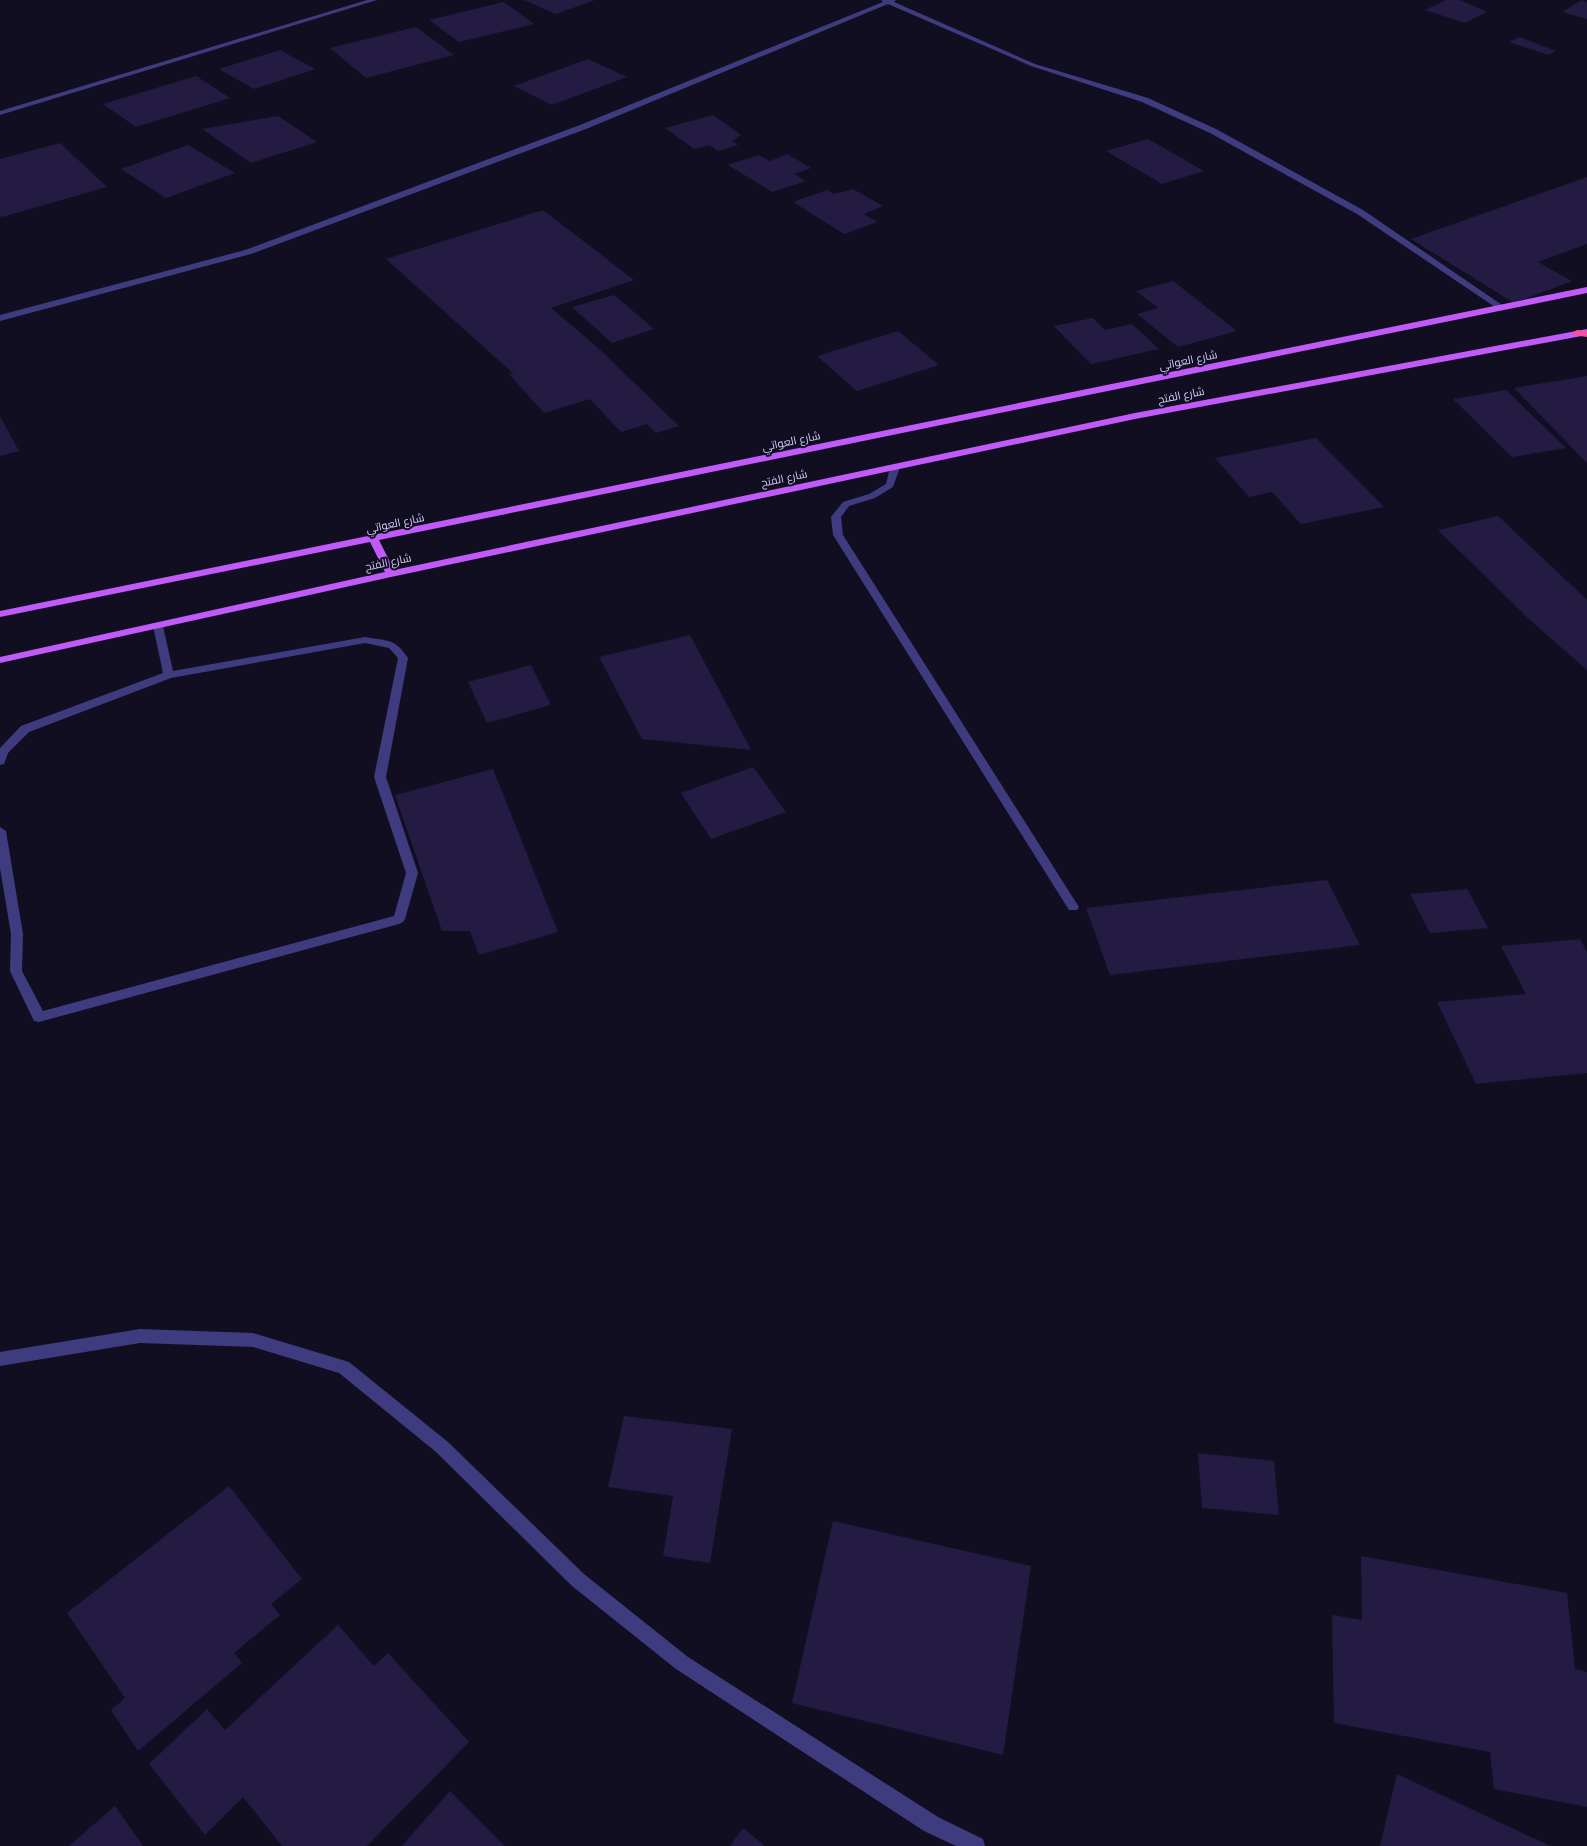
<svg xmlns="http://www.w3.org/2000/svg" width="1587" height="1846" font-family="'PT Sans',Cairo,sans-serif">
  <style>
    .building { fill: #231b42 }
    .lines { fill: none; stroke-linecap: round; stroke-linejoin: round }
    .lane { fill: #3e3b7f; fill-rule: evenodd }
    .street { fill: #3e3b7f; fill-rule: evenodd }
    .primary { fill: #c05bfa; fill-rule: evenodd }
    .highway { fill: #f9509f; fill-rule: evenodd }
    .labels { text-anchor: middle; stroke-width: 4; stroke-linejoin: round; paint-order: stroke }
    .far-street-label { font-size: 11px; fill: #d6d0fd; stroke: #120e22 }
  </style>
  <rect width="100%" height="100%" fill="#120e22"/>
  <g class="building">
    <path d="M524,0h71l-39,14z"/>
    <path d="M1446,0h14l27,12 -22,11 -40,-13z"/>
    <path d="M1582,0l5,2v17l-25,-7z"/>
    <path d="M504,2l30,22 -75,18 -30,-22z"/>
    <path d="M416,27l38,28 -88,23 -36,-30z"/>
    <path d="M1520,37l36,14 -8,4 -39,-13z"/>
    <path d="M280,50l35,19 -61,20 -35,-20z"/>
    <path d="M588,59l39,18 -75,28 -38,-19z"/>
    <path d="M196,76l34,22 -94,29 -33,-23z"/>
    <path d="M713,115l28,20 -9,6 6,4 -20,6 -8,-6 -16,4 -29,-21z"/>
    <path d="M278,116l39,26 -66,21 -49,-34z"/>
    <path d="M1148,139l56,32 -42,13 -56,-33z"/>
    <path d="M60,143l47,44 -105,30 -2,-1v-57z"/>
    <path d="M188,145l47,28 -69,25 -45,-29z"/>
    <path d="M787,154l24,14 -17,6 12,7 -34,11 -44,-27 30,-10 12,6z"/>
    <path d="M1587,177v67l-49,18 34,19 -58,22 -103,-64z"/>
    <path d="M853,189l30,17 -19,8 14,8 -34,12 -51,-32 34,-12 7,4z"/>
    <path d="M543,210l91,70 -83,28 45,38 83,80 -23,7 -9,-9 -26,8 -31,-33 -46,14 -36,-40 6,1 -128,-115z"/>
    <path d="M1173,281l64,50 -59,16 -41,-33 21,-6 -22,-17z"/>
    <path d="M614,295l40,34 -42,14 -40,-36z"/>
    <path d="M1093,318l12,12 27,-6 27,25 -68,15 -37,-38z"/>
    <path d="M898,331l41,34 -82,26 -40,-35z"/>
    <path d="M1587,376v87l-73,-75z"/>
    <path d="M1506,390l60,58 -54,9 -59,-58z"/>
    <path d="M0,416l19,35 -19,5z"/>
    <path d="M1316,438l68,69 -83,17 -29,-32 -23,5 -34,-39z"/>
    <path d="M1498,516l89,84v70l-56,-49 -93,-91z"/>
    <path d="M690,635l61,115 -109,-11 -43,-82z"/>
    <path d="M531,665l20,40 -64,18 -19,-41z"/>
    <path d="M753,767l33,45 -75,27 -30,-46z"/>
    <path d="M493,769l65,163 -79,23 -9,-24h-28l-47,-136z"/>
    <path d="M1327,880l33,65 -250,30 -24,-67z"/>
    <path d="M1467,889l21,39 -58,5 -20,-39z"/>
    <path d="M1580,939l7,13v121l-111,11 -39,-82 89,-8 -25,-48z"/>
    <path d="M624,1416l108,13 -22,134 -47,-7 10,-60 -65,-9z"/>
    <path d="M1198,1453l76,8 5,54 -77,-7z"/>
    <path d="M229,1486l73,93 -31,25 9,11 -46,38 8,10 -104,88 -27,-41 14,-12 -58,-85z"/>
    <path d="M833,1521l198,45 -28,189 -211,-52z"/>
    <path d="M1361,1556l206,37 8,76 12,3v135l-93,-18 -4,-37 -156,-29 -2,-108 30,5z"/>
    <path d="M338,1625l36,41 14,-13 81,89 -102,104h-85l-39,-49 -38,38 -56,-71 58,-55 18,21z"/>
    <path d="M1397,1774l153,72h-170z"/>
    <path d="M450,1791l55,55h-103z"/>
    <path d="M115,1806l28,40h-74z"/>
    <path d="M743,1828l22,18h-35z"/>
  </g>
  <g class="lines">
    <path class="lane" d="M158,623l5,3 10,45 192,-34c22,4 30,1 43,21l-22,119 32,96 -13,46 -2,3 -4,2 -360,98 -5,-1 -24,-50 1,-37 -11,-66v-41l6,4 17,103 -1,37 21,40 351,-95 12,-43 -32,-96 24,-119 -9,-10 -24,-5 -194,35 -142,54 -21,21 -4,11 -4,1v-17l21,-22 142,-53 -10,-47z"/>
    <g class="street">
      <path d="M367,0h10l-377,115v-4z"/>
      <path d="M881,0h15l-2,2 141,62 113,34 68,31 147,81 142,97 -7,2 -141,-95 -147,-81 -68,-31 -111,-36 -143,-62 -302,125 -335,125 -251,67v-6l245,-65 335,-125 303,-123z"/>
      <path d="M895,464l5,3 -7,20 -18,11 -26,8 -8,11 2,18 234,369 2,3 -2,3h-8l-236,-375 -2,-18 12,-15 26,-8 17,-10 4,-17z"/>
      <path d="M140,1329l113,4 96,29 99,80 136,132 104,83 250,160 45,22 2,7h-29l-32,-15 -248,-162 -104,-83 -136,-134 -97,-79 -86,-26 -113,-4 -140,23v-14z"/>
    </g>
    <path class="primary" d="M1587,287v6l-1208,247 15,30 741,-157 452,-84v6l-452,84 -744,158 -391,86v-6l385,-85 -15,-30 -370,75v-6z"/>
    <path class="highway" d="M1577,330l10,1v6l-14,-2 -1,-2z"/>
  </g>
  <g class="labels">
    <g class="far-street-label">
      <text transform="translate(1188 360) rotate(-12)" y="4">شارع العواتي</text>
      <text transform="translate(1181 395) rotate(-11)" y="4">شارع الفتح</text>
      <text transform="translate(791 441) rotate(-12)" y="4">شارع العواتي</text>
      <text transform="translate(784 478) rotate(-12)" y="4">شارع الفتح</text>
      <text transform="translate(395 523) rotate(-12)" y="4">شارع العواتي</text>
      <text transform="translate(388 562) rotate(-12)" y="4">شارع الفتح</text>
    </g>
  </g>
</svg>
